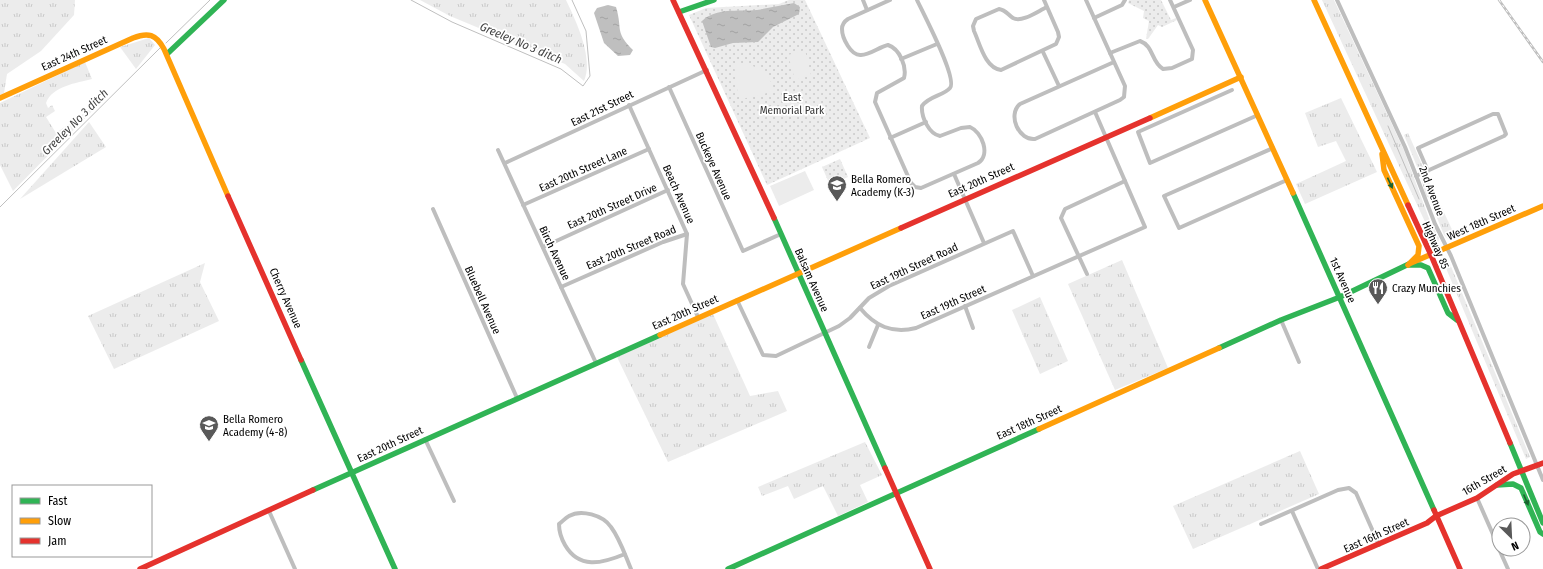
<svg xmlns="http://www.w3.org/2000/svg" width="1543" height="569" font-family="'Fira Sans Condensed',sans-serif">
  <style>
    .grass { fill: url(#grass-tufts) }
    .park { fill: url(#park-dots) }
    .pitch { fill: #ececec }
    .water { fill: url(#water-ripples) }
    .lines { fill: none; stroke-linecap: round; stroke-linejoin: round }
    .stream { stroke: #bfbfbf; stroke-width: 1 }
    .street { stroke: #bebebe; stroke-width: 4 }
    .fast { stroke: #30b455; stroke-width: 5.5 }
    .slow { stroke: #ff9f0a; stroke-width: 5.5 }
    .jam { stroke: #e5322d; stroke-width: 5.5 }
    .rail-casing { stroke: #bebebe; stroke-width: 2.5 }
    .rail { stroke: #fff; stroke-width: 1; stroke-dasharray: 3; stroke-linecap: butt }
    .oneway { fill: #1a632f }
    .labels { text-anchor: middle; stroke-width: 3.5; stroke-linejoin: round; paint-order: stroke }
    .street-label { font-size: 11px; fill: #000; stroke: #fff }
    .park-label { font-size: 11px; fill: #333; stroke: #fff }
    .poi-label { font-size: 11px; fill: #000; stroke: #fff; text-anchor: start }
    .water-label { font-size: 12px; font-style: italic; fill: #444; stroke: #fff }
  </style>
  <defs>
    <pattern id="grass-tufts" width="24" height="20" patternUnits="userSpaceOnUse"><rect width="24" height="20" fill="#ececec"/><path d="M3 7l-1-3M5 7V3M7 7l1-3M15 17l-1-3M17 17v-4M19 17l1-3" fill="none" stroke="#c9c9c9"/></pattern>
    <pattern id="park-dots" width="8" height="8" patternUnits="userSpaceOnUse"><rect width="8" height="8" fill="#ececec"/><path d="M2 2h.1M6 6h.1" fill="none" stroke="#c9c9c9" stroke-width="1.8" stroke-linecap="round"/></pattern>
    <pattern id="water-ripples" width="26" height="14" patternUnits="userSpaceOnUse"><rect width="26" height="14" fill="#bfbfbf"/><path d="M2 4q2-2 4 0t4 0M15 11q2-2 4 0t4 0" fill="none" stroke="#a2a2a2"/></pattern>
  </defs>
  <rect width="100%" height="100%" fill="#fff"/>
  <g class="grass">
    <path d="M0,0h75l-1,15 -33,36 -34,23 -3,19 -4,2z"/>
    <path d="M420,0h146c10,21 28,58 18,81l-19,-17 -115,-48z"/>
    <path d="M1322,0h12l69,148 27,73 9,17 -1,4 -5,-3z"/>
    <path d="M149,38l6,7 -19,24 -16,-22z"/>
    <path d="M85,62l7,17c-15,4 -40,7 -46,24l2,5 4,-3 3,6 -9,6 10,16 47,-33 -90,91 -13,-26v-62z"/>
    <path d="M1341,98l36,74 -72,32 -9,-20 50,-23 -10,-20 -18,6 -13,-34z"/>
    <path d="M89,122l17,25 -86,52z"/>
    <path d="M1408,133l16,36 -2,1 -4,-1 -14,-34z"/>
    <path d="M1426,175l10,22 -4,4 -6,-5 -5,-18z"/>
    <path d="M1440,204l16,34 -8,1 -4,-4 -11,-27z"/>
    <path d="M1122,260l46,108 -53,22 -47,-106z"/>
    <path d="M1445,260h2l3,4 80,193 -4,2 -83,-198z"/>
    <path d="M205,263l-5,19 19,39 -105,48 -26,-53z"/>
    <path d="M1040,297l28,64 -28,13 -28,-64z"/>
    <path d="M713,314l37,82 28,-5 9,20 -119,51 -51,-105z"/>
    <path d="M865,442l17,33 -22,10 8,17 -30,14 -15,-30 -29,13 -6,-13 -26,10 -4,-9z"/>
    <path d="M1300,451l19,43 -126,55 -20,-43z"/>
  </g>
  <g class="park">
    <path d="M789,0h16l65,138 -103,47 -78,-170 17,-7 73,-4z"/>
    <path d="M1129,0h32l10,20 5,-2 1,2 -15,7 -4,-2 -10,14h-2l3,-18 -6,-3 1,-7 -16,-8z"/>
    <path d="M840,159l8,18 -18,8 -8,-18z"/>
  </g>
  <g class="pitch">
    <path d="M805,50l6,25 -16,5 -7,-25z"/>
    <path d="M734,64c23,0 32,5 41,27l-33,8 -4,-3z"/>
    <path d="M805,171l9,19 -35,16 -9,-20z"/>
  </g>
  <g class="water">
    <path d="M794,3l6,4 -1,7 -26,13 -15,15 -25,1 -18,5 -4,-1 -9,-26c15,-14 35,-9 55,-11 12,-2 25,-5 37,-7z"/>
    <path d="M608,5l8,2c7,23 -2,24 17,43l-3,5 -12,1 -14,-13 -10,-30 3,-5z"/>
  </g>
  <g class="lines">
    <g class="stream">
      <path d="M411,0l41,22 109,47 22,17 7,-10 -4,-45 -14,-31"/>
      <path d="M166,43l44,-43"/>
      <path d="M1388,126l31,73"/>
      <path d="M0,207l160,-159"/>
    </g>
    <g class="street">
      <path d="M863,0l4,10"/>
      <path d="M890,0l-42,19c-3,2 -6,6 -6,10 0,9 9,27 19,26 9,0 18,-8 27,-10 12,4 19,22 16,33l-27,15 -2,9 36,81 4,4 6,1 57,-25c13,-8 4,-31 -8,-36l-9,1 -21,8c-11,-2 -19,-19 -18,-30 7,-10 21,-10 28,-18 8,-9 -27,-75 -33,-88"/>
      <path d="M1044,0l14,32 1,5 -3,7 -55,26c-16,-2 -21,-26 -27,-39l-1,-5 3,-7 23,-10c7,1 9,6 14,9 9,5 25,-7 34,-11"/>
      <path d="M1086,0l39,86 -1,11 -4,3 -85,39c-16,2 -28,-24 -15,-35l94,-42"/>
      <path d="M1337,0l68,147 30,77 16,32 92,224"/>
      <path d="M1174,7l16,-7"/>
      <path d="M1094,18l28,-13 3,-5"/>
      <path d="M1043,52l16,34"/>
      <path d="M1110,53l30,-12c14,5 11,21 23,28l9,-1 20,-9 1,-9 -23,-50"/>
      <path d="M901,59l36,-15"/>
      <path d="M669,87l74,164 38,-17"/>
      <path d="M1232,90l-94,42 12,31 108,-48"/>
      <path d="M629,105l58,129 -4,50 15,33"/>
      <path d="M890,138l36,-16"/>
      <path d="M1273,148l-109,48 15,32 108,-48"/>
      <path d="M498,150l98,213"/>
      <path d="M505,163l202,-93"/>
      <path d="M954,174l30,69"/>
      <path d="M1416,176l88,-40 2,-2 -8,-20h-5l-75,34 10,23"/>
      <path d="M523,205l126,-56"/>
      <path d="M433,209l84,189"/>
      <path d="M543,247l125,-57"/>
      <path d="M1087,274l-26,-56 4,-9 60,-28"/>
      <path d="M561,287l102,-45 24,-8"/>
      <path d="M737,300l26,55 13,1 63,-30 11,-8 19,-20 20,-12 124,-55 20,45"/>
      <path d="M965,306l8,22"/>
      <path d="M860,308c15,18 32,26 56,20l229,-101 -50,-115"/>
      <path d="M1281,320l18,42"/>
      <path d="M869,347l9,-22"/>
      <path d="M425,439l29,62"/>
      <path d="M1477,498l22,50"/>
      <path d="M269,511l26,58"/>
      <path d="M1292,511l26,58"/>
      <path d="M1261,524l77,-34 11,-2 7,5 23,52"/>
      <path d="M1499,549l9,20"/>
      <path d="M625,554c-24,10 -46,15 -60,-9 -4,-7 -6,-12 -6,-21 3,-2 6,-6 10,-8 12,-7 34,-1 42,11 9,12 14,28 20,42"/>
    </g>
    <g class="fast">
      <path d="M679,12l35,-12"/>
      <path d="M167,54l57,-54"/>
      <path d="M1293,193l141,317"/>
      <path d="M774,218l111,250"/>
      <path d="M1408,265h13l7,3 20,45 9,7"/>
      <path d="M1219,348l62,-28 59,-23 71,-34"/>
      <path d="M301,360l94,209"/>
      <path d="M1510,443l33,80"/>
      <path d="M1497,485l16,-1 8,4 19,44 3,2"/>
      <path d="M313,490l347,-155"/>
      <path d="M728,569l311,-140"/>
    </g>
    <g class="slow">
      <path d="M1205,0l88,193"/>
      <path d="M1314,0l94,205"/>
      <path d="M0,98l133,-60c15,-6 23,-4 31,11l64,147"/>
      <path d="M1150,118l91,-41"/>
      <path d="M1382,154l2,16 35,76 -1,9 -10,10"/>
      <path d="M1411,263l132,-57"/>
      <path d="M660,335l241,-107"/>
      <path d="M1039,429l180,-81"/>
    </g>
    <g class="jam">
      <path d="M673,0l101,218"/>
      <path d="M228,196l73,164"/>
      <path d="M1408,205l23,50 79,188"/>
      <path d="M901,228l249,-110"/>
      <path d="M885,468l45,101"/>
      <path d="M1434,510l26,59"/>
      <path d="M140,569l173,-79"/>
      <path d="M1321,569l106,-46 9,-7 41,-18 36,-24 30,-11"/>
    </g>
    <g class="rail-casing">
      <path id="rail" d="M1499,0l44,62"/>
    </g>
    <use href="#rail" class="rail"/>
  </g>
  <defs><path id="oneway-solid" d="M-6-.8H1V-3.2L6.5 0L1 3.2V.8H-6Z"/></defs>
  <g class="oneway">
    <use href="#oneway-solid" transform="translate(1390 183) rotate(65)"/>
    <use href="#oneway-solid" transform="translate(1526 500) rotate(67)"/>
  </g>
  <defs>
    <g id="school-pin" transform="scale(1)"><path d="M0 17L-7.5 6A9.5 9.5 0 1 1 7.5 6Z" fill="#595959" stroke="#fff"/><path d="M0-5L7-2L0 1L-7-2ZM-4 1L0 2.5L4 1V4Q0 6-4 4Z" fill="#fff"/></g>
    <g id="restaurant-pin" transform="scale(1)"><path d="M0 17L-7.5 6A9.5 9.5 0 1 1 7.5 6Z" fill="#595959" stroke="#fff"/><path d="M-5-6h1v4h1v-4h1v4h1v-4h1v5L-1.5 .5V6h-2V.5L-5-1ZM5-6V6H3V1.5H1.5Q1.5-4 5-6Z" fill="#fff"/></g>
  </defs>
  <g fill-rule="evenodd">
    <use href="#school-pin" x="837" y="185"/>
    <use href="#restaurant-pin" x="1378" y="288"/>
    <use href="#school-pin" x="209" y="425"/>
  </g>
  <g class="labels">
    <g class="street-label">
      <text transform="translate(74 53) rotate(-24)" y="4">East 24th Street</text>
      <text transform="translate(602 108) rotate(-26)" y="4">East 21st Street</text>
      <text transform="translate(714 166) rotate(66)" y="4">Buckeye Avenue</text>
      <text transform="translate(583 169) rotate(-24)" y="4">East 20th Street Lane</text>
      <text transform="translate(981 180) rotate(-24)" y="4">East 20th Street</text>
      <text transform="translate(1432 191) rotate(69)" y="4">2nd Avenue</text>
      <text transform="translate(679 194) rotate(66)" y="4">Beach Avenue</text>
      <text transform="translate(612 206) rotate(-24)" y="4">East 20th Street Drive</text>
      <text transform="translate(1481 222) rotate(-24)" y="4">West 18th Street</text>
      <text transform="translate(1436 245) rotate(66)" y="4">Highway 85</text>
      <text transform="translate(631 247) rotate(-23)" y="4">East 20th Street Road</text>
      <text transform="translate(555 253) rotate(65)" y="4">Birch Avenue</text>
      <text transform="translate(914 266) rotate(-25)" y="4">East 19th Street Road</text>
      <text transform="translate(812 280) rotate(66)" y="4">Balsam Avenue</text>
      <text transform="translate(1343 280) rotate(66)" y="4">1st Avenue</text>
      <text transform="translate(286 298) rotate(66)" y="4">Cherry Avenue</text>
      <text transform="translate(483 300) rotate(66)" y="4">Bluebell Avenue</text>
      <text transform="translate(953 302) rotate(-24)" y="4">East 19th Street</text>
      <text transform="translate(685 312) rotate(-24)" y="4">East 20th Street</text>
      <text transform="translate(1029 422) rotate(-24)" y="4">East 18th Street</text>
      <text transform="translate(390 444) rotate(-25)" y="4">East 20th Street</text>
      <text transform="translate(1484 480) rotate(-30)" y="4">16th Street</text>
      <text transform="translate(1376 535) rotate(-24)" y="4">East 16th Street</text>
    </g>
    <g class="park-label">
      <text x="792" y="101">East<tspan x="792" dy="13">Memorial Park</tspan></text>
    </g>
    <g class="poi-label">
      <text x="851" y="183">Bella Romero<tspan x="851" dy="13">Academy (K-3)</tspan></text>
      <text x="1392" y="292">Crazy Munchies</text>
      <text x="223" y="423">Bella Romero<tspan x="223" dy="13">Academy (4-8)</tspan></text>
    </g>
    <g class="water-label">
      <text transform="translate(521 43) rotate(23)" y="4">Greeley No 3 ditch</text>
      <text transform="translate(75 122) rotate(-45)" y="4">Greeley No 3 ditch</text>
    </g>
  </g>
  <rect x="12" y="485" width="140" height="72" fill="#ffffff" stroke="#999999"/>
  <rect x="20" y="498" width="20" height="6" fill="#30b455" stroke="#999999"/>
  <text x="48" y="505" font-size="12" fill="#000000">Fast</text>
  <rect x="20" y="518" width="20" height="6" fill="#ff9f0a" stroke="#999999"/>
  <text x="48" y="525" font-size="12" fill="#000000">Slow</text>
  <rect x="20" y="538" width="20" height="6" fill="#e5322d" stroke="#999999"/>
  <text x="48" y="545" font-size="12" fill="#000000">Jam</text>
  <g transform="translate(1511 537) rotate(156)"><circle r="19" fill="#ffffff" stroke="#999999"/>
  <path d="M0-3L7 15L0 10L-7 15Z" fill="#595959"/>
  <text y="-6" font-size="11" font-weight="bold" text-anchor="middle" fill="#000000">N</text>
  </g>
</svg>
